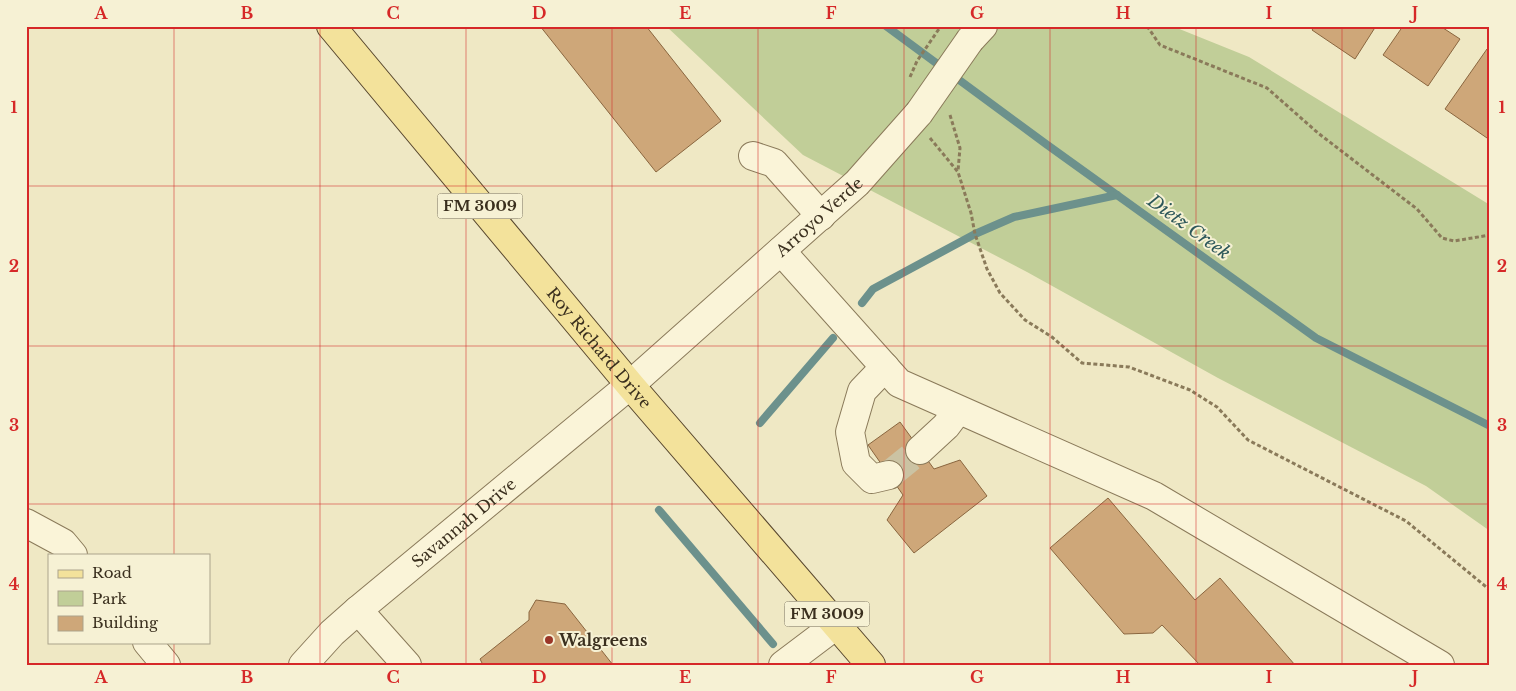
<svg xmlns="http://www.w3.org/2000/svg" width="1516" height="691" font-family="'Libre Baskerville',serif">
  <style>
    .green { fill: #c1ce98 }
    .lines { fill: none; stroke-linecap: round; stroke-linejoin: round }
    .stream { stroke: #6c918c; stroke-width: 8 }
    .building { fill: #cea779; stroke: #8a663f }
    .minor-tunnel { stroke: #cbc3a3; stroke-width: 28; stroke-dasharray: 28 14; stroke-linecap: butt }
    .minor-casing { stroke: #8a7a5a; stroke-width: 30 }
    .major-casing { stroke: #58472e; stroke-width: 30 }
    .path { stroke: #8a7a5a; stroke-width: 3; stroke-dasharray: 4 2.5; stroke-linecap: butt }
    .minor { stroke: #faf4d8; stroke-width: 28 }
    .major { stroke: #f3e29b; stroke-width: 28 }
    .minor-bridge-casing { stroke: #8a7a5a; stroke-width: 30; stroke-linecap: butt }
    .minor-bridge { stroke: #faf4d8; stroke-width: 28 }
    .grid { fill: none; stroke: #d62828; stroke-width: 1; stroke-opacity: 0.55 }
    .poi-dot { fill: #9b3628; stroke: #f6f1d4; stroke-width: 2 }
    .labels { text-anchor: middle; stroke-width: 4; stroke-linejoin: round; paint-order: stroke }
    .shield { fill: #f6f1d4; stroke: #726955; stroke-width: 1 }
    .shield-label { font-size: 15px; font-weight: bold; fill: #3a2f1e }
    .street-label { font-size: 16px; fill: #3a2f1e; stroke: #f6f1d4 }
    .poi-label { font-size: 16px; font-weight: bold; fill: #3a2f1e; stroke: #f6f1d4; text-anchor: start }
    .water-label { font-size: 18px; font-style: italic; fill: #2d575a; stroke: #f6f1d4 }
    .neatline { fill: none; stroke: #d62828; stroke-width: 2 }
    .grid-label { font-size: 16px; text-anchor: middle; font-weight: bold; fill: #d62828 }
  </style>
  <rect width="100%" height="100%" fill="#efe8c4"/>
  <path class="green" d="M666,26h506l77,31 241,148v326l-64,-45 -208,-108 -191,-106 -224,-117z"/>
  <g class="lines">
    <g class="stream">
      <path d="M886,26l160,118 270,194 174,88"/>
      <path d="M862,303l11,-14 102,-55 39,-17 103,-22"/>
      <path d="M760,423l73,-85"/>
      <path d="M659,510l114,134"/>
    </g>
  </g>
  <g class="building">
    <path d="M540,26h106l75,95 -65,51z"/>
    <path d="M1315,26h61l-21,33 -43,-29z"/>
    <path d="M1403,26h37l20,13 -32,47 -45,-31z"/>
    <path d="M1487,49l3,2v83l-3,4 -42,-29z"/>
    <path d="M900,422l34,47 26,-9 27,36 -73,57 -27,-33 16,-25 -35,-50z"/>
    <path d="M1108,498l87,102 25,-22 75,87h-95l-38,-40 -9,8 -29,1 -74,-86z"/>
    <path d="M536,600l29,4 48,61h-130l-3,-6 49,-39v-8z"/>
  </g>
  <g class="lines">
    <path class="minor-tunnel" d="M889,475l31,-25"/>
    <g class="minor-casing">
      <g id="minor">
        <path d="M970,40l13,-14"/>
        <path d="M753,156l21,7 47,53"/>
        <path d="M781,251l118,132 255,113 286,169"/>
        <path d="M885,367l-23,24 -12,41 6,31 16,16 17,-4"/>
        <path d="M920,450l26,-24 12,-16"/>
        <path d="M26,523l37,20 10,12"/>
        <path d="M358,610l49,55"/>
        <path d="M147,642l19,23"/>
        <path id="s1" d="M303,665l29,-32 26,-23 272,-225 227,-202 62,-70"/>
        <path d="M783,665l53,-40"/>
      </g>
    </g>
    <g class="major-casing">
      <g id="major">
        <path id="s2" d="M331,26l299,359 241,280"/>
      </g>
    </g>
    <g class="path">
      <path d="M1147,26l13,19 107,43 51,45 99,76 25,29 12,3 36,-6"/>
      <path d="M910,77l7,-16 24,-35"/>
      <path d="M950,115l10,33 -2,23"/>
      <path d="M930,138l28,34 13,41 4,21 12,35 13,24 25,27 27,17 30,26 47,4 61,23 27,17 31,33 158,81 84,69"/>
    </g>
    <use href="#minor" class="minor"/>
    <use href="#major" class="major"/>
    <g class="minor-bridge-casing">
      <path id="minor-bridge" d="M919,113l51,-73"/>
    </g>
    <use href="#minor-bridge" class="minor-bridge"/>
  </g>
  <path class="grid" d="M174,26v529M320,26v639M466,26v639M612,26v639M758,26v639M904,26v639M1050,26v639M1196,26v639M1342,26v639M26,186h1464M26,346h1464M26,504h1464M174,642v23"/>
  <circle class="poi-dot" cx="549" cy="640" r="5"/>
  <g class="labels">
    <g class="shield">
      <rect x="437.5" y="193.5" width="85" height="25" rx="4"/>
      <rect x="784.5" y="601.5" width="85" height="25" rx="4"/>
    </g>
    <g class="shield-label">
      <text x="480" y="211">FM 3009</text>
      <text x="827" y="619">FM 3009</text>
    </g>
    <g class="street-label">
      <text dy="6" stroke="none"><textPath href="#s1" startOffset="684">Arroyo Verde</textPath></text>
      <text dy="6" stroke="none"><textPath href="#s2" startOffset="419">Roy Richard Drive</textPath></text>
      <text dy="6" stroke="none"><textPath href="#s1" startOffset="215">Savannah Drive</textPath></text>
    </g>
    <g class="poi-label">
      <text x="559" y="646">Walgreens</text>
    </g>
    <g class="water-label">
      <text transform="translate(1189 227) rotate(36)" y="6">Dietz Creek</text>
    </g>
  </g>
  <rect width="1516" height="691" fill="none" stroke="#f6f1d4" stroke-width="55"/>
  <rect x="48" y="554" width="162" height="90" fill="#f6f1d4" stroke="#aba38b"/>
  <rect x="58" y="570" width="25" height="8" fill="#f3e29b" stroke="#aba38b"/>
  <text x="92" y="578" font-size="15" fill="#3a2f1e">Road</text>
  <rect x="58" y="591" width="25" height="15" fill="#c1ce98" stroke="#aba38b"/>
  <text x="92" y="604" font-size="15" fill="#3a2f1e">Park</text>
  <rect x="58" y="616" width="25" height="15" fill="#cea779" stroke="#aba38b"/>
  <text x="92" y="628" font-size="15" fill="#3a2f1e">Building</text>
  <rect x="28" y="28" width="1460" height="636" class="neatline"/>
  <g class="grid-label">
    <text x="101" y="19">A</text>
    <text x="247" y="19">B</text>
    <text x="393" y="19">C</text>
    <text x="539" y="19">D</text>
    <text x="685" y="19">E</text>
    <text x="831" y="19">F</text>
    <text x="977" y="19">G</text>
    <text x="1123" y="19">H</text>
    <text x="1269" y="19">I</text>
    <text x="1415" y="19">J</text>
    <text x="14" y="113">1</text>
    <text x="1502" y="113">1</text>
    <text x="14" y="272">2</text>
    <text x="1502" y="272">2</text>
    <text x="14" y="431">3</text>
    <text x="1502" y="431">3</text>
    <text x="14" y="590">4</text>
    <text x="1502" y="590">4</text>
    <text x="101" y="683">A</text>
    <text x="247" y="683">B</text>
    <text x="393" y="683">C</text>
    <text x="539" y="683">D</text>
    <text x="685" y="683">E</text>
    <text x="831" y="683">F</text>
    <text x="977" y="683">G</text>
    <text x="1123" y="683">H</text>
    <text x="1269" y="683">I</text>
    <text x="1415" y="683">J</text>
  </g>
</svg>
